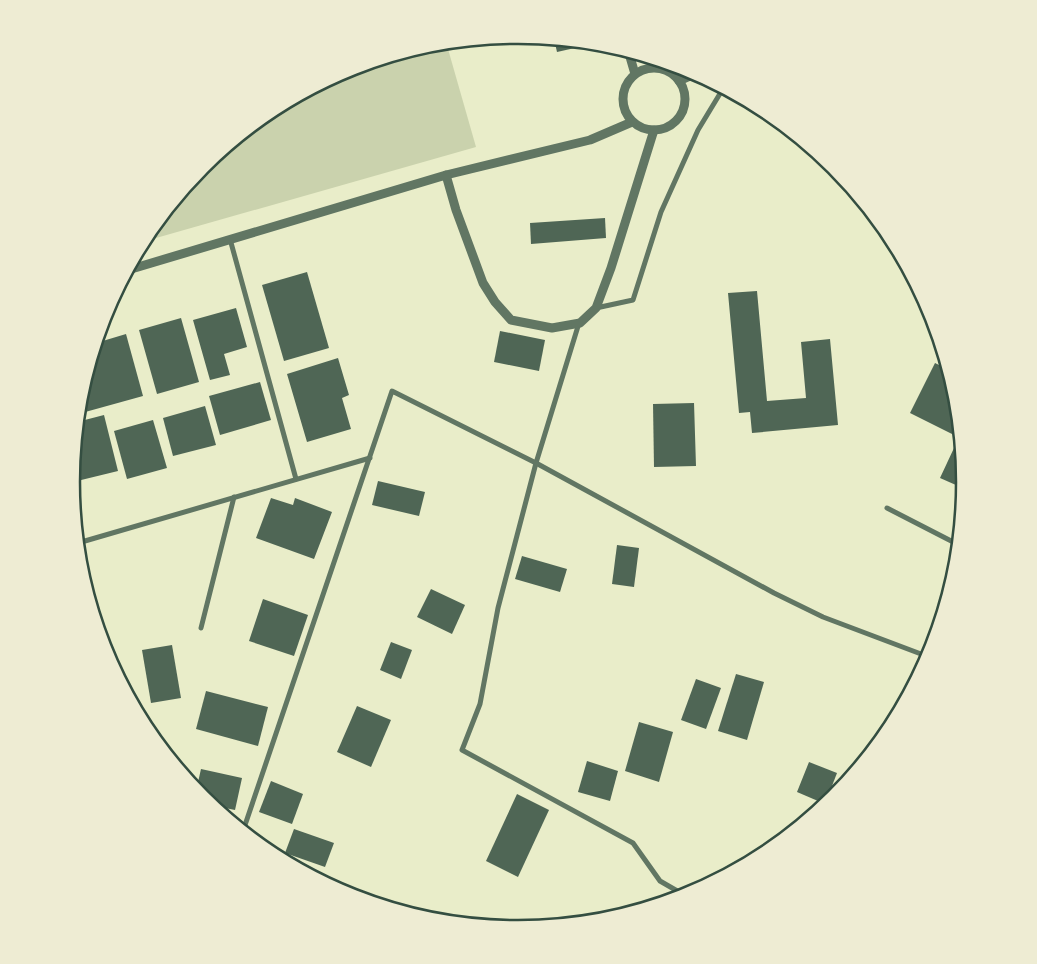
<svg xmlns="http://www.w3.org/2000/svg" width="1037" height="964" font-family="'Fira Sans Condensed',sans-serif">
  <style>
    .green { fill: #cad2ad }
    .building { fill: #4f6655 }
    .lines { fill: none; stroke-linecap: round; stroke-linejoin: round }
    .minor { stroke: #617663; stroke-width: 5 }
    .tertiary { stroke: #617663; stroke-width: 9 }
    .rim { fill: none; stroke: #344e41; stroke-width: 2.5 }
  </style>
  <rect width="100%" height="100%" fill="#e9edc9"/>
  <path class="green" d="M446,42l30,105 -334,95 5,-9 56,-67 67,-56 78,-41 84,-25z"/>
  <g class="building">
    <path d="M554,39l43,4 -40,9z"/>
    <path d="M605,218l1,20 -75,6 -1,-21z"/>
    <path d="M307,272l22,76 -45,13 -22,-76z"/>
    <path d="M757,291l10,110 39,-3 -5,-56 29,-3 8,86 -86,8 -2,-21 -11,1 -11,-120z"/>
    <path d="M236,308l11,39 -23,7 6,21 -20,5 -17,-60z"/>
    <path d="M181,318l18,64 -42,12 -18,-64z"/>
    <path d="M500,331l45,9 -6,31 -45,-9z"/>
    <path d="M126,334l17,62 -65,18 2,-19 16,-52z"/>
    <path d="M338,358l11,37 -7,3 9,31 -44,13 -20,-68z"/>
    <path d="M935,363l14,7 8,25 3,32 -4,9 -46,-23z"/>
    <path d="M260,382l11,38 -51,15 -11,-39z"/>
    <path d="M694,403l2,63 -42,1 -1,-63z"/>
    <path d="M205,406l11,39 -43,11 -10,-38z"/>
    <path d="M104,415l14,56 -45,11 -1,-5 5,-55z"/>
    <path d="M153,420l14,48 -40,11 -13,-48z"/>
    <path d="M961,433l4,49v7l-25,-11z"/>
    <path d="M378,481l47,11 -6,24 -47,-11z"/>
    <path d="M271,498l22,7 2,-7 37,14 -18,47 -58,-21z"/>
    <path d="M617,545l22,3 -5,39 -22,-3z"/>
    <path d="M522,556l45,13 -7,23 -45,-13z"/>
    <path d="M431,589l34,16 -13,29 -35,-17z"/>
    <path d="M263,599l45,16 -14,41 -45,-15z"/>
    <path d="M391,642l21,8 -11,29 -21,-9z"/>
    <path d="M172,645l9,53 -30,5 -9,-53z"/>
    <path d="M736,674l28,8 -17,58 -29,-9z"/>
    <path d="M696,679l25,9 -15,41 -25,-9z"/>
    <path d="M206,691l62,16 -10,39 -62,-17z"/>
    <path d="M357,706l34,14 -20,47 -34,-15z"/>
    <path d="M639,722l34,10 -14,50 -34,-11z"/>
    <path d="M587,761l31,10 -8,30 -32,-9z"/>
    <path d="M809,762l28,11 -12,31 -28,-12z"/>
    <path d="M201,769l41,9 -7,32 -25,-5 -14,-14z"/>
    <path d="M271,781l32,13 -11,30 -33,-12z"/>
    <path d="M517,794l32,16 -31,67 -32,-16z"/>
    <path d="M294,829l40,14 -9,24 -40,-14z"/>
  </g>
  <g class="lines">
    <g class="minor">
      <path d="M230,239l66,240"/>
      <path d="M596,308l37,-8 28,-88 37,-82 26,-43"/>
      <path d="M579,323l-43,140 -38,145 -18,96 -18,46 171,93 27,38 26,15"/>
      <path d="M887,508l72,37"/>
      <path d="M78,543l292,-85"/>
      <path d="M201,628l33,-131"/>
      <path d="M243,831l149,-440 144,72 238,130 49,24 106,40"/>
    </g>
    <g class="tertiary">
      <path d="M628,50l7,24"/>
      <circle cx="654" cy="99" r="31"/>
      <path d="M679,81l18,-8"/>
      <path d="M446,175l144,-35 42,-18"/>
      <path d="M128,270l318,-95 10,35 27,73 12,19 16,18 41,8 28,-5 16,-15 15,-40 43,-138"/>
    </g>
  </g>
  <path d="M0 0H1037V964H0ZM80 482a438 438 0 1 1 876 0a438 438 0 1 1-876 0Z" fill="#eeecd3" fill-rule="evenodd"/>
  <path class="rim" d="M80 482a438 438 0 1 1 876 0a438 438 0 1 1-876 0Z"/>
</svg>
